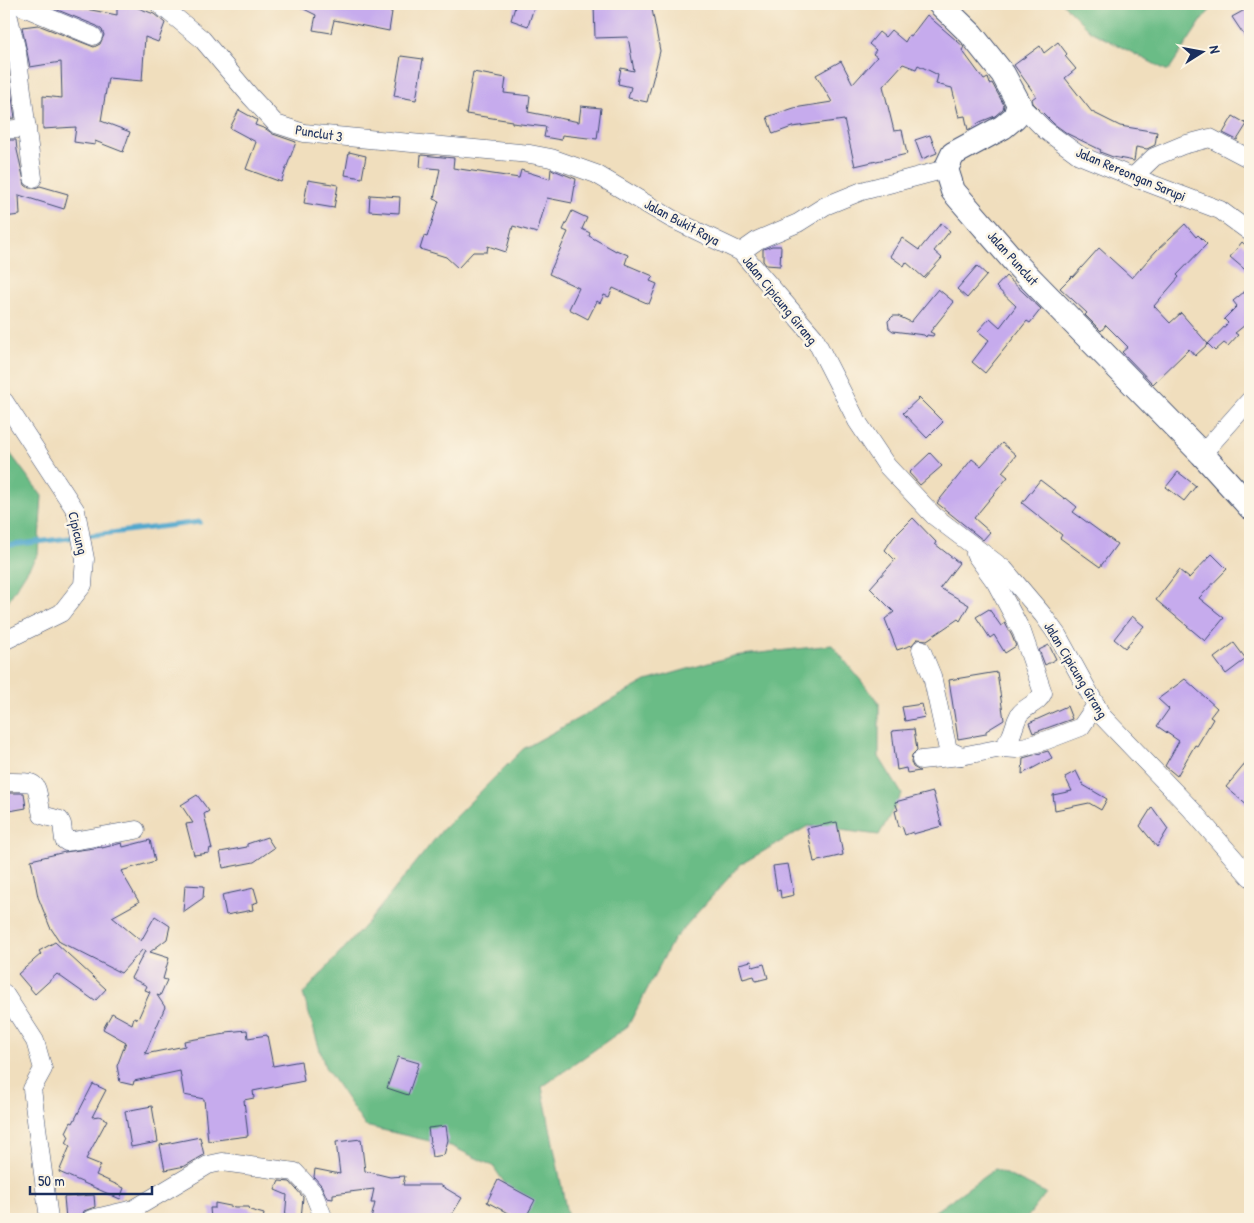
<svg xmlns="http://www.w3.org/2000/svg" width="1254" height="1223" font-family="'Patrick Hand',sans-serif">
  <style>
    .forest { fill: #6bbc86; stroke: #437672 }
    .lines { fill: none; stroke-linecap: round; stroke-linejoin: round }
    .stream { stroke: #51a8cd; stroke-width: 5 }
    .building { fill: #c6abed }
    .street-casing { stroke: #3b496c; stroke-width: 19 }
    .secondary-casing { stroke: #3b496c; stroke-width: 26 }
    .street { stroke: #fff; stroke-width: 18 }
    .secondary { stroke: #fff; stroke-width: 24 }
    .labels { text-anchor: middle; stroke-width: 5; stroke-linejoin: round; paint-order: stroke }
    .street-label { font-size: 14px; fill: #1b2f5e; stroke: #fcf5e5 }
  </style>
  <rect width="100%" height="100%" fill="#fcf5e5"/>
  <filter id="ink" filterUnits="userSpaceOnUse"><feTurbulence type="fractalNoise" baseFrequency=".02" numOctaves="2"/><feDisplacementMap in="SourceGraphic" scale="10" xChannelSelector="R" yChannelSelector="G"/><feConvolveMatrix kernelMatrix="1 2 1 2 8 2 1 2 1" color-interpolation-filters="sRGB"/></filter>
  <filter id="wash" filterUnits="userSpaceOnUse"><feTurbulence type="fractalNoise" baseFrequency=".0096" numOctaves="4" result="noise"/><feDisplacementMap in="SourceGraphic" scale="20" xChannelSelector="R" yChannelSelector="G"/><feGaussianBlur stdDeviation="1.12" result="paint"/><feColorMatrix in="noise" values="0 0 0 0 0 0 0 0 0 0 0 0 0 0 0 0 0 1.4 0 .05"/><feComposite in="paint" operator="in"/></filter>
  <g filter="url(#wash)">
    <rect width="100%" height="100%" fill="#f0debd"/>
    <g class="forest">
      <path d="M1063,4h153l-12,13 -36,54 -78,-40z"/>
      <path d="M4,445l38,51 -4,58 -34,53z"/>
      <path d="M832,645l47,58v54l23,37 -23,41 -71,-9 -67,38 -68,76 -45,86 -86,61 26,132h-39l-36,-53 -42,-20 -86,-20 -40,-59 -22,-73 66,-73 74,-92 80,-80 123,-68 87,-25z"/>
      <path d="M995,1169l51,24 -20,26h-102z"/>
    </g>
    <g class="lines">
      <path class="stream" d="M4,546l196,-24"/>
    </g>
    <g id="blocks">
      <g class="building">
        <path d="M43,4h27l6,3 41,8v-11h11l26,10 11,9 -7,19 -13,-5 -3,44 -34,-3 -7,43 29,11 -7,20 -28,-11v4l-21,-3 2,-15 -33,2v-33l19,2 -1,-36 -31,5 -8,-40 16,-2 56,22 6,-3 4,-9 -2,-5 -5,-4z"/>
        <path d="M294,4h39l27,4v-2l32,6 -3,19 -55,-11 -3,13 -18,-3 3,-15z"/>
        <path d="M516,4h19l-7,22 -17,-6z"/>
        <path d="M594,4h57l9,47 -13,51 -19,-4 3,-11 -13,-3 3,-16 13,3 -6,-34 -33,1z"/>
        <path d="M1250,7v37l-18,-27z"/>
        <path d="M927,15l37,32 -2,3 22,30 4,-2 2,6 2,-1 12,22 -1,4 -8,7 -15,6 -12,8 -3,-14 -6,1 -7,-29 -16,-4 2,-9 -20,-10 -2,4 -13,-5 -20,22 11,45 8,-1 5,24 -52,12 -11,-46 -52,7 -19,7 -6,-17 27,-9 38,-6 -16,-27 25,-14 12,23 24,-27 -4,-3 3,-4 -7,-6 10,-12 6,5 6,-7 14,12 4,-7 2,1z"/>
        <path d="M4,42l11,76 -11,1z"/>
        <path d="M1058,42l9,12 -2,2 11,13 -11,9 27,34 28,14 37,6 -2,13 -8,4 -11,-2 -2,14 -21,-4 -13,-5 1,-2 -33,-16 -14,-10 -21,-21 -1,-4 4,-3 -22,-31 26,-19 4,7z"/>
        <path d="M401,56l22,3 -7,41 -22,-4z"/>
        <path d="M473,72l33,6 -2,15 26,3 -2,16 51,10 2,-16 20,2 -4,31 -35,-4 -1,5 -17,-3 2,-10 -34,-4v-2l-46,-7z"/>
        <path d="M239,110l18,10 -2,5 11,4 7,5 23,8 -15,40 -35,-13 10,-27 -26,-14z"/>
        <path d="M1233,116l14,8 -10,16 -14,-7z"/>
        <path d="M930,135l7,18 -15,6 -7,-19z"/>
        <path d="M4,140h12l1,10 8,35 4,3h6l5,-2 28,8 -4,15 -45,-14 1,20 -16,2z"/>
        <path d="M349,152l17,4 -4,22 -17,-3z"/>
        <path d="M421,155l33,3 -1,10 66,10 2,-8 29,9 1,-10 25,10 -4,24 -25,-5 -10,35 -24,-7 -7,26 -18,-6 -1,6h-14l-15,16 -12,-11 -26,-8 4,-13 3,1 12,-36 -5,-2 6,-30 -20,-2z"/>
        <path d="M308,180l30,5 -4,23 -30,-5z"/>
        <path d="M370,195l30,2 -1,16 -30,-2z"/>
        <path d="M572,211l15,7 -5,11 8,4 -1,3 27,15v-1l12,5 -3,9 28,12 -3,5 7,3 -8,20 -36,-16 -4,9 -5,-2 -4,8 -3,-2 -9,18 -19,-10 10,-21 -30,-14 19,-42 -5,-2z"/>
        <path d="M941,223l9,8 -16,20 8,7 -18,20 -18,-16 -2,4 -14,-10 12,-18 17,12z"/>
        <path d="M1185,224l11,13 2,-2 9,9 -30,31 2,2 -25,29 16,17 11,-10 27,31 -13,12 -6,-7 -36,35 -31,-32 6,-5 -22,-22 -5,6 -16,-16 2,-2 -27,-25 12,-12 1,1 26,-29 33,30 24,-27z"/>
        <path d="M1242,242l8,7v25l-20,-17z"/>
        <path d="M772,246h9l-1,20 -14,-1 -3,-4v-12z"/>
        <path d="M977,266l10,9 -20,23 -10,-9z"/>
        <path d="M1006,276l35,33 -11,14 -3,-2 -42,52 -13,-11 17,-22 -11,-9 12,-13 10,9 16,-21 -20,-19z"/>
        <path d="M1250,287v34l-15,12 3,2 -10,11 -4,-3 -9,8 -7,-7 20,-21 -4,-4 13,-13 -4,-5z"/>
        <path d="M938,289l16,13 -24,30 4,2 -1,2 -6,-1 -1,2 -2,-2 -31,-4 -4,-3 -1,-7 5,-5h5l13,6z"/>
        <path d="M919,398l24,24 -16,16 -24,-25z"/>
        <path d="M1002,443l14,12 -14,17 6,5 -34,41 16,14 -7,8 -46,-37 35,-44 9,7z"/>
        <path d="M930,453l12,13 -22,19 -11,-12z"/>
        <path d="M1178,472l18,14 -12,15 -18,-14z"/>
        <path d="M1040,480l25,19 1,-1 11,9 -4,5 44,32 -17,23 -40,-29 2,-3 -40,-32z"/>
        <path d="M913,518l23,24 -1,2 24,19 -19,25 29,17 -9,16 -2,-2 -31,21 -10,-1 -5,6 -15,5 -12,-31 9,-7 -24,-24 25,-28 -10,-10 8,-12z"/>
        <path d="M1212,554l15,15 -28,29 25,20 -19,23 -49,-41 23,-30 10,8z"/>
        <path d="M989,609l12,17 4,-3 7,13 4,10 -11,7 -11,-18 -4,3 -14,-21z"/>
        <path d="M1132,616l12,10 -19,22 -11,-9z"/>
        <path d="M1234,643l12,16 -20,15 -12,-16z"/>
        <path d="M1049,645l7,14 -11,6 -6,-15z"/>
        <path d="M997,672l7,48 -18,11v3l-28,5 -9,-59z"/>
        <path d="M1185,679l32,29 -7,9 3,2 -16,27 -2,-1 -18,31 -12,-10 14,-25 -22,-15 12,-17 -11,-10z"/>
        <path d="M922,704l3,13 -20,4 -3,-14z"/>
        <path d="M1067,706l5,13 -39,14 -4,-10z"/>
        <path d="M914,729l3,21 -5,5 -1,7 2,5 7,4 -13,2 -1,-5 -9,2 -5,-39z"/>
        <path d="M1048,751l4,7 -30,16 1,-16z"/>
        <path d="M1250,758v50l-24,-21z"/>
        <path d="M1076,771l7,14 24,14 -6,11 -12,-7 -34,7 -2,-15 19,-4 -7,-14z"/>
        <path d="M933,792l9,34 -29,8v-2l-8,3 -3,-9 -3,1 -4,-16 3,-1 -3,-8z"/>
        <path d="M4,793h20l2,15 -22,4z"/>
        <path d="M197,795l12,16 -5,3 8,35 -2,-1 -1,5 -15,2 -8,-31 7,-1 -12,-18z"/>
        <path d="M1152,807l16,22 -11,18 -17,-21z"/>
        <path d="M837,822l6,33 -29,7 -7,-34z"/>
        <path d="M267,837l7,11 -20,14 -31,6 -3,-16 27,-5v-3z"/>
        <path d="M150,840l5,21 -34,10 18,31 -27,15 29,24 14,-25 15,10 -3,13 -17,13 19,6 -6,21 4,1 -7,16 -3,-1 8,12 -20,47 40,-8 -1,-5 42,-7v-2l21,-2 1,8 19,-3 6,31 28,-5 3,20 -51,10 1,7 -10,2 4,36 -40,5 -4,-42 -20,-4 -4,-24 -46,10 -1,4 -13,-3 -3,-16 9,-24 -23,-13 9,-16 20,11 2,-7 4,2 12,-27 -5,-2 2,-4 -16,-8 14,-27 2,1 -4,-3 -22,24 -61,-31 -10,-15 -12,-30 -7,-37 34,-8 37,-5v1l20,-5 1,4z"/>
        <path d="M788,864l6,31 -13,3 -1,-8 -3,1 -4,-25z"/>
        <path d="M185,885l19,1 -1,12 -20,14z"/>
        <path d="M254,888l4,14 -6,2 1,6 -27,5 -4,-20z"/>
        <path d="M55,942l51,47 -11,12 -38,-27 -22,20 -17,-20 23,-20 -2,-3z"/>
        <path d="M751,961l2,6 11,-3 4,14 -12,3 -2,-5 -11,3 -4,-15z"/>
        <path d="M398,1057l21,6 -11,32 -21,-7z"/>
        <path d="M93,1084l13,6 -14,27 7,-1 8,4 -21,39 15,6 -5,10 28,13 -4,11 -61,-27 11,-26 -4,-3 3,-6 -3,-5 5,-10 2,1z"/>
        <path d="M152,1106l6,36 -27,5 -6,-36z"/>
        <path d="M446,1126l2,14 -4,15 -12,2 -4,-29z"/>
        <path d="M200,1137l4,18 -19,11 -20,4 -5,-25z"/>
        <path d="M361,1139l4,32 25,6 15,-1 -2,9h37l22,13 -13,21h-78l4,-16h-4l3,-14 -41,5v5l-6,-1 -6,-13 -7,-8 1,-8 25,5 -4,-32z"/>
        <path d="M498,1180l37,20 -10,19h-6l-32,-17z"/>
        <path d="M279,1181l11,1 13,15 -2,22h-16l2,-24 -12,-5z"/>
        <path d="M94,1195l1,12 -11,4 -3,8h-15l-2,-22z"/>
        <path d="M215,1203l20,4h14l1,3 14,4 -1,5h-52l-1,-11h5z"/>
      </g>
    </g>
  </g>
  <g filter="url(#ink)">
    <use href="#blocks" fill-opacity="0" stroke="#3b496c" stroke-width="1"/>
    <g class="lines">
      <g class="street-casing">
        <g id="street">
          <path d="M16,4l77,32"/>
          <path d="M159,4l43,35 49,58 25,27 28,9 226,21 21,4 45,16 76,45 69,33 73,85 43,84 30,45 47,50 70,53 39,46 15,21 44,80 89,93 59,68"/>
          <path d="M4,6l5,12 8,34 16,126"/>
          <path d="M1019,104l26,26 34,25 54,22 87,33 30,22"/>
          <path d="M4,130l23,-2"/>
          <path d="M1133,177l21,-20 29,-12 27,-7 40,21"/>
          <path d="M741,252l17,-12 40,-17 27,-17 37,-15 84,-22"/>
          <path d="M4,401l72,110 9,48 -2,26 -22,28 -57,28"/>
          <path d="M1202,454l48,-54"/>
          <path d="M975,554l21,29 26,49 21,61c-5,11 -18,13 -24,22 -7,13 -4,20 -17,33"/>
          <path d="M921,649l11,27 16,74 13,6"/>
          <path d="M921,760l40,-4 41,-8 14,1 31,-9 34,-13 15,-22"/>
          <path d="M4,782c39,0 30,-2 38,33l18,5 2,4 2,16 3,2 69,-12"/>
          <path d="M4,993l31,48 8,28 -11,20 17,130"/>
          <path d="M91,1219l43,-10 74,-44 14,-3 73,10 18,20 11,27"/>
        </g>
      </g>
      <g class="secondary-casing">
        <path id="secondary" d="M940,4l31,30 32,40 16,30 -4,13 -12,10 -50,27 -7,15 7,22 67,77 182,186 48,53"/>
      </g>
      <use href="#street" class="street"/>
      <use href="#secondary" class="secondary"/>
    </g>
  </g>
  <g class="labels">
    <g class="street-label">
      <text transform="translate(319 133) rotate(9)" y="5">Punclut 3</text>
      <text transform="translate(1131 174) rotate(23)" y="5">Jalan Rereongan Sarupi</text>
      <text transform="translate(682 222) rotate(28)" y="5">Jalan Bukit Raya</text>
      <text transform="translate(1013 258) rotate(48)" y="5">Jalan Punclut</text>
      <text transform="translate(780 300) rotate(51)" y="5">Jalan Cipicung Girang</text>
      <text transform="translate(78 533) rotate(76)" y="5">Cipicung</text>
      <text transform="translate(1076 670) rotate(59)" y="5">Jalan Cipicung Girang</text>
    </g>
  </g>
  <rect width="1254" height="1223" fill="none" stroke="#fcf5e5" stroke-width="20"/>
  <g transform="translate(1202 52) rotate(79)" stroke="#fcf5e5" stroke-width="4" paint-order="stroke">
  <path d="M0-4L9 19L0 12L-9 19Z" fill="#1b2f5e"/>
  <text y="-8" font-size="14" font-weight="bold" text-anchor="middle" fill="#1b2f5e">N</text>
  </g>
  <path d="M30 1186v8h122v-8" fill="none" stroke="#1b2f5e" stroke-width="2.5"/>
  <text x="38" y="1186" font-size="15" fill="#1b2f5e" stroke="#fcf5e5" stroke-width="4" paint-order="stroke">50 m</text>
</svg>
